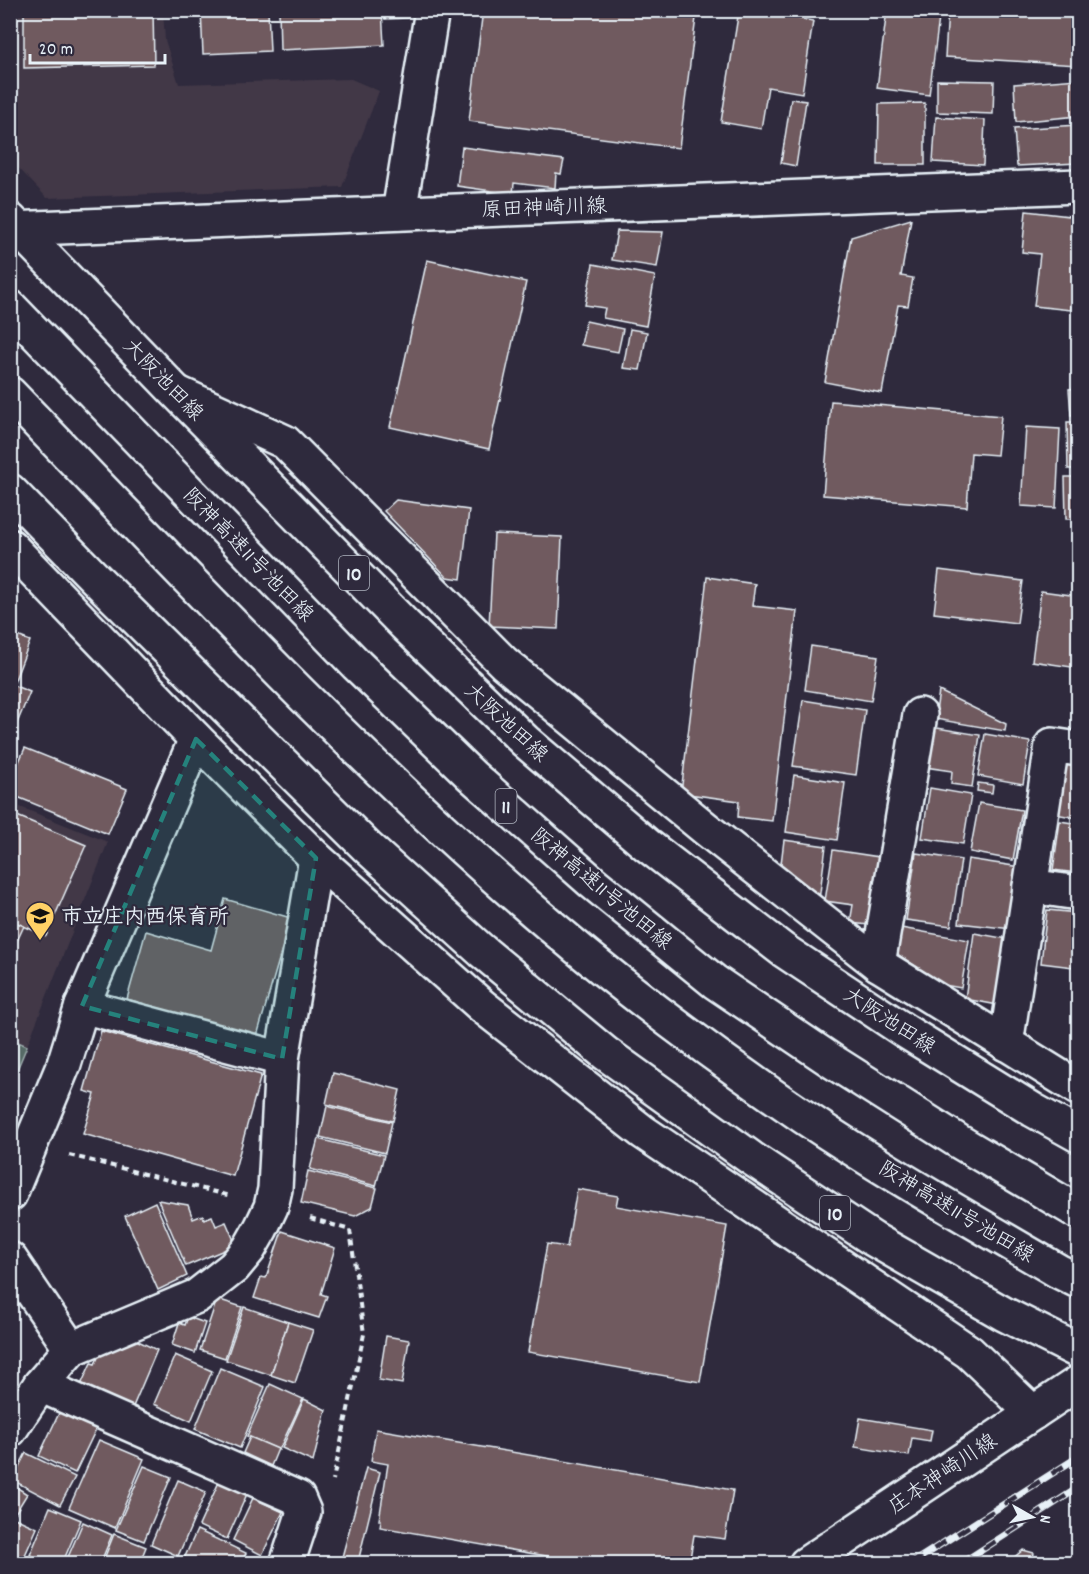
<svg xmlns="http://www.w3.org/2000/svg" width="1089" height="1574" font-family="Dekko,'Klee One',sans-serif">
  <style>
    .built { fill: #423847 }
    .green { fill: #566b66; stroke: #9faeaf; stroke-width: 1.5 }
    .building { fill: #6f5a5e; stroke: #e8f1f8; stroke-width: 1.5 }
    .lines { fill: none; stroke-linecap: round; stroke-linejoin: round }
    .minor-casing { stroke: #e8f1f8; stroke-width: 38 }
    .tertiary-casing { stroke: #e8f1f8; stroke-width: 38 }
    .primary-casing { stroke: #e8f1f8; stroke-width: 38 }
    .motorway-casing { stroke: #e8f1f8; stroke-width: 38 }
    .path { stroke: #e8f1f8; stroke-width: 4; stroke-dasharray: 6 4.5; stroke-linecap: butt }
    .minor { stroke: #2f2a3d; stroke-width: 33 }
    .tertiary { stroke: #2f2a3d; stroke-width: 33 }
    .primary { stroke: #2f2a3d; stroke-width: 33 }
    .motorway { stroke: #2f2a3d; stroke-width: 33 }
    .rail-casing { stroke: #e8f1f8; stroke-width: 7 }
    .rail { stroke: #2f2a3d; stroke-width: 4.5; stroke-dasharray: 14; stroke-linecap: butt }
    .marked { fill: #25827c; fill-opacity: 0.2; stroke: #25827c; stroke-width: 4.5; stroke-dasharray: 12 8; stroke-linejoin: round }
    .labels { text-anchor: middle; stroke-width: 4.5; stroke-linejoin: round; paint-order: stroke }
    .shield { fill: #2f2a3d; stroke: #b0b5c0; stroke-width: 1.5 }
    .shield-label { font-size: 20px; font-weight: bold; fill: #e8f1f8 }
    .street-label { font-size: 21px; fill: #e8f1f8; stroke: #2f2a3d }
    .poi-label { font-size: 21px; font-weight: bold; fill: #e8f1f8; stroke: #2f2a3d; text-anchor: start }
  </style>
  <rect width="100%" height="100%" fill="#2f2a3d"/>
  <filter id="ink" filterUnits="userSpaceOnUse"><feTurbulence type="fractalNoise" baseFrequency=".0167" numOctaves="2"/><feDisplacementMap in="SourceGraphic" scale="12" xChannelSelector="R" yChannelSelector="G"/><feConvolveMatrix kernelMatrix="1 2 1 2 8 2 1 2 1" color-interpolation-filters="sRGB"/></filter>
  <g filter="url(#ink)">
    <g class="built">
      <path d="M11,11h152l2,29 14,44 172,-5 28,12 -37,96 -295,11 -36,-38z"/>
      <path d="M10,803l98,39 -81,204 -16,-7z"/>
    </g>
    <path class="green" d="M11,1039l16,7 -16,38z"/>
    <g class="building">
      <path d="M24,10h129l1,55 -130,3z"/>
      <path d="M201,10h67l2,41 -67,3z"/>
      <path d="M279,10h103l2,35 -104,5z"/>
      <path d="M385,10h22v8l-22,1z"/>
      <path d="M483,10h214l-18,138 -210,-27z"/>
      <path d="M739,10h11l63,11 -11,72 -34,-6 -7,42 -40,-7z"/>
      <path d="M887,10h53l-11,85 -52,-7z"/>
      <path d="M948,10h105l25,5v50l-133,-8z"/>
      <path d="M1078,79v37l-62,6 -2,-38z"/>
      <path d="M937,80l57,1 -1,33 -56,-2z"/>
      <path d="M791,99l15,2 -10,65 -15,-3z"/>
      <path d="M925,103v62h-47l1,-61z"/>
      <path d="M936,117l49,3 -2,45 -50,-3z"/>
      <path d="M1078,125v38l-61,3 -3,-37z"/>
      <path d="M462,147l102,13 -3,14 -5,-1 -1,15 -41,-5 -1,11 -56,-8z"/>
      <path d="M1026,211l52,6v27l-7,66 -37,-4 6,-52 -18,-2z"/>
      <path d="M911,219l-10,57 12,2 -5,28 -10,-1 -16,88 -57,-11 26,-145z"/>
      <path d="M617,231l46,1 -6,35 -45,-7z"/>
      <path d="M427,260l99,22 -37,167 -99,-22z"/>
      <path d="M593,264l62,12 -9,50 -43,-8 2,-10 -20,-3z"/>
      <path d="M586,321l37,8 -5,23 -37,-7z"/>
      <path d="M630,329l17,3 -7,38 -17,-2z"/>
      <path d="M1076,356h2v59h-7l-2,-26 8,-1z"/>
      <path d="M831,401l170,15 -4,39 -26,-2 -4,54 -144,-12z"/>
      <path d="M1067,422h11v47h-10z"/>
      <path d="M1026,427l34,2 -4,79 -35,-2z"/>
      <path d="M1065,477h13v42h-12z"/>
      <path d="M396,500l73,10 -8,69 -14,-2 -63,-66z"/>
      <path d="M494,534l68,3 -4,92 -69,-3z"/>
      <path d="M939,570l84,11 -6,42 -83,-10z"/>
      <path d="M707,577l48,7 -3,22 45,5 -25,210 -34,-4 1,-16 -58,-8z"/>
      <path d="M1041,591l37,5v72l-46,-7z"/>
      <path d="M10,633l20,8 -17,44 -3,-1z"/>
      <path d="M811,646l67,10 -7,45 -66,-11z"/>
      <path d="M10,684l20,8 -20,48z"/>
      <path d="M939,691l67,33 -1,7 -70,-12z"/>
      <path d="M803,700l62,10 -9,65 -63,-9z"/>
      <path d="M931,727l49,8 -8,52 -21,-3 1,-13 -27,-4z"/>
      <path d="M985,734l45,8 -7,42 -45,-8z"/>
      <path d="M25,748l102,41 -19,45 -98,-40v-12z"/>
      <path d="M1062,763l16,3v52l-23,-4z"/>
      <path d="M794,775l51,8 -8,57 -51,-8z"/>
      <path d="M978,783l15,2 -1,8 -15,-2z"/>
      <path d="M930,788l41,7 -8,49 -41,-6z"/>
      <path d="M979,803l43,7 -9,50 -43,-8z"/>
      <path d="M10,813l76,32 -40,91 -36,-16z"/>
      <path d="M1060,821l18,3 -1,49 -24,-3z"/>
      <path d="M784,840l42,6 -7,54 -39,-28z"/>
      <path d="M833,850l46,7 -10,68 -19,-2 3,-18 -28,-4z"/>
      <path d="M916,853l45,7 -10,66 -45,-6z"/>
      <path d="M968,859l52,8 -8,62 -53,-6z"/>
      <path d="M225,899l66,19 -34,118 -130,-37 19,-68 65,19z"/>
      <path d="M1047,910l31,3 -5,54 -32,-4z"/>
      <path d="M10,920l14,6 -14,30z"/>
      <path d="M901,928l68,12 -8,48 -17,-3 -47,-31z"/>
      <path d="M974,933l34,6 -10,66 -33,-6z"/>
      <path d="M101,1031l160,44 -28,101 -150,-42 12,-40 -11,-3z"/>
      <path d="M333,1073l67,17 -7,31 -67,-17z"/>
      <path d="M327,1106l65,16 -7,31 -65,-16z"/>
      <path d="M318,1139l66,16 -8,31 -66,-17z"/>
      <path d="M308,1171l69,17 -5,19 -17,9 -54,-13z"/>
      <path d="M577,1189l41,7 -2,10 111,20 -27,156 -172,-30 19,-108 20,3z"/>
      <path d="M158,1200l30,5 5,14 10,-4 1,4 8,-3 4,10 10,-4 10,23 -50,21z"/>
      <path d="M155,1202l32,74 -29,14 -33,-74z"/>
      <path d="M282,1231l53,17 -14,46 6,2 -8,22 -65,-20 7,-21 5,1z"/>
      <path d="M217,1299l25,8 -17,51 -25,-8z"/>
      <path d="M244,1307l44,15 -17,53 -45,-15z"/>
      <path d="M188,1317l17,6 -10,30 -23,-8 7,-22 6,2z"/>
      <path d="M288,1322l25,8 -18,53 -24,-8z"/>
      <path d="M386,1336l23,4 -7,44 -23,-4z"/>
      <path d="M134,1339l23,11 -25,59 -52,-22 11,-24 4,1 6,-13z"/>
      <path d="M175,1355l37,16 -21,50 -37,-17z"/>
      <path d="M220,1368l45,19 -25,61 -45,-19z"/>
      <path d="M270,1384l33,15 -24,51 -32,-14z"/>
      <path d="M304,1399l22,11 -13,52 -31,-14z"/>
      <path d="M61,1409l36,18 -22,46 -36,-17z"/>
      <path d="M860,1418l72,12 -2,11 -18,-3 -3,18 -54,-9z"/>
      <path d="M376,1429l357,61 -8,49 -31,-4 -5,29h-97l-212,-37 1,-7h-2l9,-56 -17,-3z"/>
      <path d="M250,1437l28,12 -7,17 -28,-13z"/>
      <path d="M99,1440l45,19 -29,69 -46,-20z"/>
      <path d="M26,1453l49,24 -15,28 -48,-25z"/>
      <path d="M144,1466l27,11 -27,64 -28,-11z"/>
      <path d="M366,1468l14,4 -22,90 -16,-5z"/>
      <path d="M178,1480l28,12 -28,64 -27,-12z"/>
      <path d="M219,1482l28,12 -20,45 -28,-13z"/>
      <path d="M10,1483l17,11 -13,21 -4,-2z"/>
      <path d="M253,1498l30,14 -21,43 -29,-15z"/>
      <path d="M50,1507l31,13 -19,44h-13l-19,-9z"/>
      <path d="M10,1516l27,12 -16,36 -11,-3z"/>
      <path d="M83,1522l29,13 -12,29h-35z"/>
      <path d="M197,1530l49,23 -5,11h-52l-6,-3z"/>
      <path d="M114,1534l32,13 -7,17h-37z"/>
      <path d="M1023,1550l11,3 -2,11h-26z"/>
      <path d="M1038,1556l40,7v1h-41z"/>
    </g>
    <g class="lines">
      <g class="minor-casing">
        <g id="minor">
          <path d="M399,213l33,-203"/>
          <path d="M178,393l107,49 219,221 202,166 172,135 200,124"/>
          <path d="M10,546l186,193 120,119 166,148 161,126 326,220 64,61"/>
          <path d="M1030,886l48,7"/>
          <path d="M878,964l42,-249"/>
          <path d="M82,1006l200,53"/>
          <path d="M1006,1044l46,-299 26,4"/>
          <path d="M10,1194l54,-130 18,-58 114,-267"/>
          <path d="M10,1259l61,90"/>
          <path d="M40,1385l258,113 6,14 -17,52"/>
          <path d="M10,1430l30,-45 31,-36 126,-53 37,-29 15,-18 12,-21 10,-21 4,-18 7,-130 34,-201"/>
        </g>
      </g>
      <g class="tertiary-casing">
        <g id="tertiary">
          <path d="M10,229l1068,-43"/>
          <path d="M806,1564l272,-181"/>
        </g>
      </g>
      <g class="primary-casing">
        <g id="primary">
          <path d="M10,220l166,172 229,233 120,116 122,104 136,105 122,81 128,79 45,25"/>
          <path d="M10,491l82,84 275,272 115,104 123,102 146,105 122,81 131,75 74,37"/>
        </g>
      </g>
      <g class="motorway-casing">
        <g id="motorway">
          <path d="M10,307l347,358 115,111 120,106 123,100 120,81 123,78 120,71"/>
          <path d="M10,394c176,182 348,368 541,532 80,68 166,132 253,191 82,55 169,104 254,154l20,10"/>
        </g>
      </g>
      <g class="path">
        <path d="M69,1155l162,41"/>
        <path d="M310,1218l40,12 14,104 -31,146"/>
      </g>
      <use href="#minor" class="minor"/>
      <use href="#tertiary" class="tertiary"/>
      <use href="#primary" class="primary"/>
      <use href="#motorway" class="motorway"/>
      <g class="rail-casing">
        <g id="rail">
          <path d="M910,1564l168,-107"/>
          <path d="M960,1564l118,-76"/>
        </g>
      </g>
      <use href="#rail" class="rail"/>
    </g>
  </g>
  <path class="marked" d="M196,739l120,119 -34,201 -200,-53z"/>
  <defs>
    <g id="school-pin" transform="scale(1.5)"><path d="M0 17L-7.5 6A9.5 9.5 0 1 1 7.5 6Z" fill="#ffd166" stroke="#2f2a3d"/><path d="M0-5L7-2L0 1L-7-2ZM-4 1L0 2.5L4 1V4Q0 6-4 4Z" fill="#111"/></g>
  </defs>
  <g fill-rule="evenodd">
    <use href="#school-pin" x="40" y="916"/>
  </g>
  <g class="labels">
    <g class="shield">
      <rect x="339" y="556" width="30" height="34" rx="4.5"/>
      <rect x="495.5" y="789" width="21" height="34" rx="4.5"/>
      <rect x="820" y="1196" width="30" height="34" rx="4.5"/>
    </g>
    <g class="shield-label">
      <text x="354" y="580">10</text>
      <text x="506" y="813">11</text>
      <text x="835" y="1220">10</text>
    </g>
    <g class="street-label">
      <text transform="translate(544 207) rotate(-2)" y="7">原田神崎川線</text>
      <text transform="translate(164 379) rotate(46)" y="7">大阪池田線</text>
      <text transform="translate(249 554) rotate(46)" y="7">阪神高速11号池田線</text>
      <text transform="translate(507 722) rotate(43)" y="7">大阪池田線</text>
      <text transform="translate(602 888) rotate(40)" y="7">阪神高速11号池田線</text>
      <text transform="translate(890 1020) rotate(33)" y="7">大阪池田線</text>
      <text transform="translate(957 1211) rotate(31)" y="7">阪神高速11号池田線</text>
      <text transform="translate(942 1473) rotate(-34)" y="7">庄本神崎川線</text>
    </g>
    <g class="poi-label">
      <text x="61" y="923">市立庄内西保育所</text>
    </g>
  </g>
  <rect width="1089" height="1574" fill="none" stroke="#2f2a3d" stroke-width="36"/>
  <rect x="18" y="18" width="1053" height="1538" fill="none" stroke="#e8f1f8" stroke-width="2" filter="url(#ink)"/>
  <g transform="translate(1032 1517) rotate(99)" stroke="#2f2a3d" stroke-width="4.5" paint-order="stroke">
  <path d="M0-4.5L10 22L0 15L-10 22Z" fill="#e8f1f8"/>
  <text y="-9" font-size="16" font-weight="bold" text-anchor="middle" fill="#e8f1f8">N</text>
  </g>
  <path d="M30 54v9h135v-9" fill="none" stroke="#e8f1f8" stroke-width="3"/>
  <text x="39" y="54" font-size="18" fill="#e8f1f8" stroke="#2f2a3d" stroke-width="4.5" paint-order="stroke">20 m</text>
</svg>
